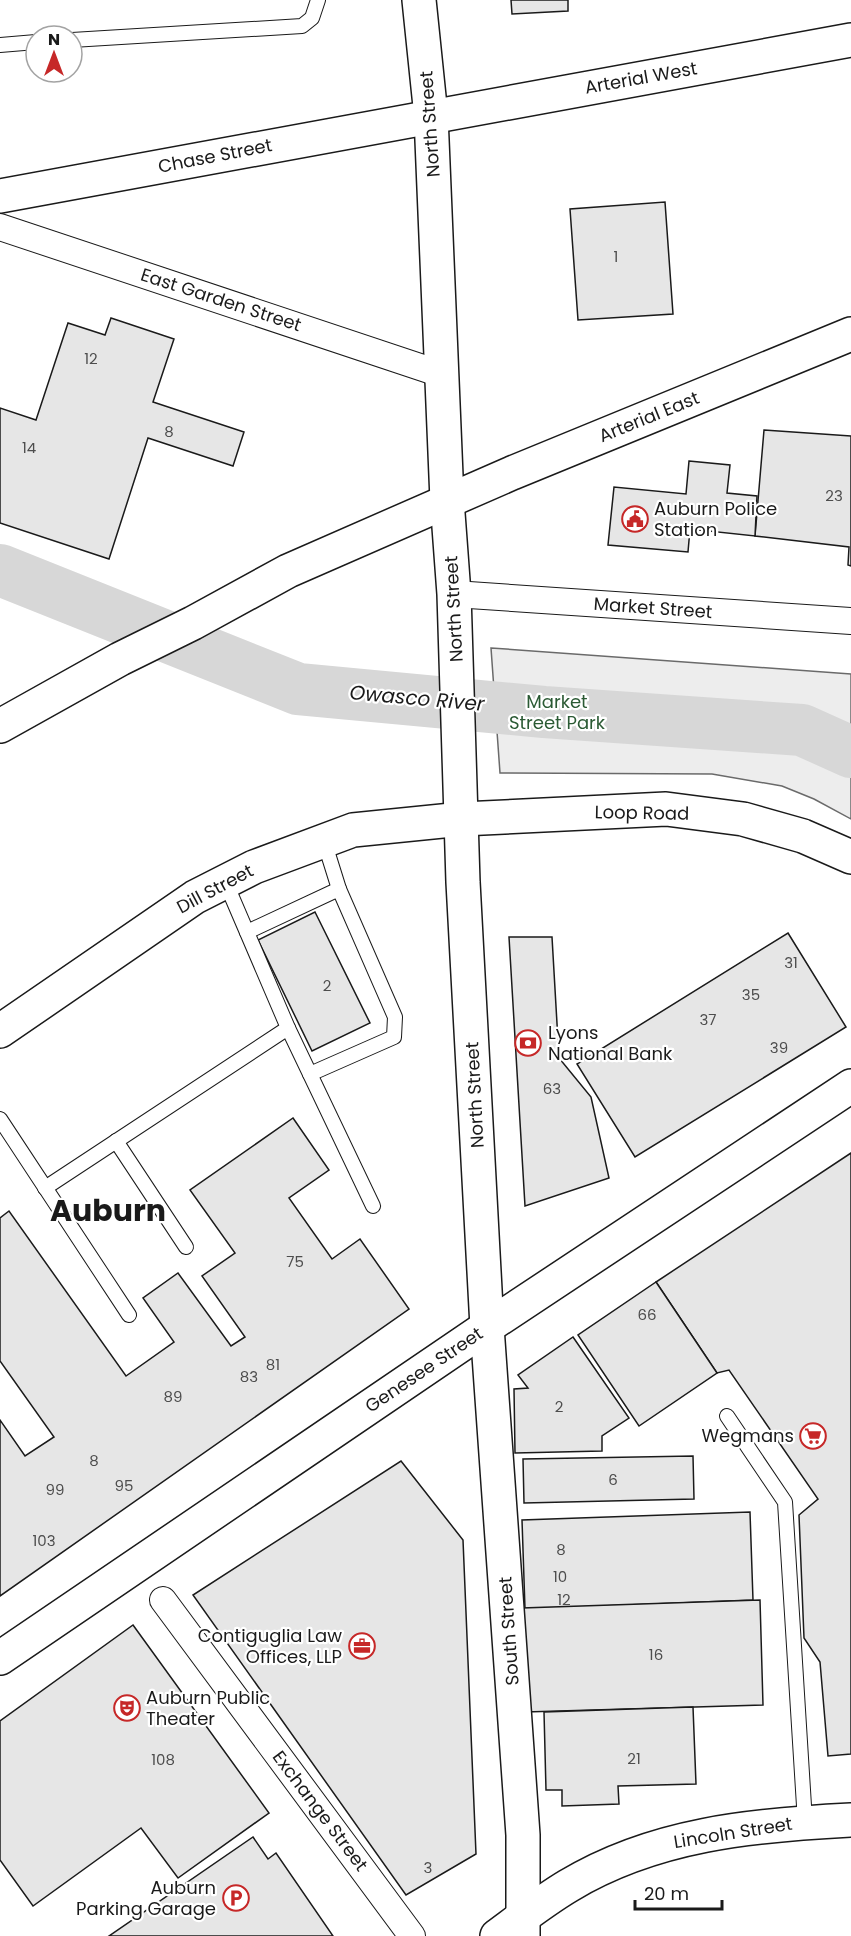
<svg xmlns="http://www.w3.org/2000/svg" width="851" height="1936" font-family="Poppins,sans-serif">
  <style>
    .built { fill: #ededed; stroke: #6a6a6a; stroke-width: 1.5 }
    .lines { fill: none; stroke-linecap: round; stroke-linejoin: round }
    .river { stroke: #d7d7d7; stroke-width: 52 }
    .building { fill: #e6e6e6; stroke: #1a1a1a; stroke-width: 1.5 }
    .lane-casing { stroke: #1a1a1a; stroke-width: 16 }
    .street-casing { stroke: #1a1a1a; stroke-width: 28 }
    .secondary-casing { stroke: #1a1a1a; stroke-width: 36 }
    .primary-casing { stroke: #1a1a1a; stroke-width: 36 }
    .highway-casing { stroke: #1a1a1a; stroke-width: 36 }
    .lane { stroke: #fff; stroke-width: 14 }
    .street { stroke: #fff; stroke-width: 26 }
    .secondary { stroke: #fff; stroke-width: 33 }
    .primary { stroke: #fff; stroke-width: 33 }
    .highway { stroke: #fff; stroke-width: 33 }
    .labels { text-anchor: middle; stroke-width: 4.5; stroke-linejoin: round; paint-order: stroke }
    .number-label { font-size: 15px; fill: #4d4d4d }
    .street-label { font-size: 18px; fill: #1a1a1a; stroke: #fff }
    .poi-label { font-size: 18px; fill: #1a1a1a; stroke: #fff; text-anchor: start }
    .park-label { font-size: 18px; fill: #2b5a34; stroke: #fff }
    .water-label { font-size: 20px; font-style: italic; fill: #1a1a1a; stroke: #fff }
    .town-label { font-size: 30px; font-weight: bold; fill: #1a1a1a; stroke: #fff }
  </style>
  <rect width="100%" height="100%" fill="#fff"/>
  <path class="built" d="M491,648l360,26v145l-37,-20 -32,-13 -70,-12 -212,-1z"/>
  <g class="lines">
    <path class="river" d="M0,570l298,119 246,23 258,18 49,22"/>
  </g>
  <g class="building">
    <path d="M511,0h57v11l-56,3z"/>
    <path d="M665,202l8,112 -95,6 -8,-111z"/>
    <path d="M111,318l63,21 -21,63 91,30 -11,34 -85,-28 -39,121 -109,-36v-115l36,12 32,-97 37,12z"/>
    <path d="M764,430l87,6v130l-3,-1 1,-18 -94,-11z"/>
    <path d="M689,461l41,4 -3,28 30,3 -2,40 -65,-7 -2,23 -80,-7 6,-58 72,7z"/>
    <path d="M315,912l55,111 -58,28 -54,-111z"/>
    <path d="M788,933l58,94 -211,130 -58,-93z"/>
    <path d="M509,937h43l7,121 32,39 18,81 -84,28z"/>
    <path d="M293,1118l36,52 -40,28 43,61 28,-20 49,70 -409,287v-176l25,36 29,-19 -54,-76v-143l9,-7 117,165 48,-34 -31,-44 35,-25 53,73 14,-9 -43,-61 33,-23 -45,-63z"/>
    <path d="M851,1153v601l-23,2 -8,-94 -16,-24 -5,-123 19,-16 -89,-129 -12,3 -61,-91z"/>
    <path d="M656,1282l61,91 -78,53 -61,-91z"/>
    <path d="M573,1337l56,81 -27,18v15l-87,2 -1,-64 14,-1 -10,-13z"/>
    <path d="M693,1456l1,43 -170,4 -1,-44z"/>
    <path d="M401,1461l62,79 13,314 -70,41 -213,-300z"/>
    <path d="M750,1512l3,88 -228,9 -3,-89z"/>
    <path d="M760,1600l3,105 -238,7 -3,-104z"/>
    <path d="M133,1625l136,188 -91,65 -37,-50 -108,78 -33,-46v-139z"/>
    <path d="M693,1707l3,77 -78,2 1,18 -57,2v-16h-16l-2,-78z"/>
    <path d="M253,1837l15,22 8,-6 57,83h-224z"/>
  </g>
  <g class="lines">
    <g class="lane-casing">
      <g id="lane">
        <path d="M72,40l230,-14 10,-8 6,-18"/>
        <path d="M0,45l36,-3"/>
        <path d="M324,841l15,48"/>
        <path d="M247,932l92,-43 56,128 -1,20 -84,37"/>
        <path d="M288,1028l85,178"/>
        <path d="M0,1119l129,196"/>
        <path d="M116,1141l70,106"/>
        <path d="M45,1188l243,-160 -63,-147"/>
        <path d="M727,1416l58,86 20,320"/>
      </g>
    </g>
    <g class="street-casing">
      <g id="street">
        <path d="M0,227l441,147"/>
        <path d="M454,594l397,27"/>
        <path d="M163,1600l249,336"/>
      </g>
    </g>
    <g class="secondary-casing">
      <g id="secondary">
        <path d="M0,1031l195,-134 59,-30 99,-37 109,-11 204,-10 77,10 60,17 48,21"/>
        <path d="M0,1658l487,-331"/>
        <path d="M497,1936c23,-17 46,-35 71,-50 86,-52 185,-61 283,-66"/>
      </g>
    </g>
    <g class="primary-casing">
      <g id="primary">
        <path d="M419,0l12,116 16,384 7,94 9,288 24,445 36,508v101"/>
        <path d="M487,1327l364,-241"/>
      </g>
    </g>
    <g class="highway-casing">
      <g id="highway">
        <path d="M0,196l851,-156"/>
        <path d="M0,726l120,-67 73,-36 95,-52 224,-98 339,-139"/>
      </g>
    </g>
    <use href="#lane" class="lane"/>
    <use href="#street" class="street"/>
    <use href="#secondary" class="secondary"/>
    <use href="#primary" class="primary"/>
    <use href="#highway" class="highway"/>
  </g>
  <defs>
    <g id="civic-ring" transform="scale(1.35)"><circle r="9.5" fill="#fff" stroke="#c62828" stroke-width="1.5"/><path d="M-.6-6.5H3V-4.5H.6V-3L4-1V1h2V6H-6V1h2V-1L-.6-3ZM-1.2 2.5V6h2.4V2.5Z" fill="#c62828"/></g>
    <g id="bank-ring" transform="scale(1.35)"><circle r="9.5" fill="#fff" stroke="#c62828" stroke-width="1.5"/><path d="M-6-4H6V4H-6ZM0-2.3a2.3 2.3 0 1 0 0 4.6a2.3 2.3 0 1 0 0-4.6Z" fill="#c62828"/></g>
    <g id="supermarket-ring" transform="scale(1.35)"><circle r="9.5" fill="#fff" stroke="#c62828" stroke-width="1.5"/><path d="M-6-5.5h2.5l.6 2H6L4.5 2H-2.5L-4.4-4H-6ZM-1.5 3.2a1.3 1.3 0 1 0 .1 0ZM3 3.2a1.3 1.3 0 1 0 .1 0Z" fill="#c62828"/></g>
    <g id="office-ring" transform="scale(1.35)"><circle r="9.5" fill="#fff" stroke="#c62828" stroke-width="1.5"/><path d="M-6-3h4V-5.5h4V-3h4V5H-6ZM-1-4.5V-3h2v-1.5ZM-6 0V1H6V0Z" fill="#c62828"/></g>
    <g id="theatre-ring" transform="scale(1.35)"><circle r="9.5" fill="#fff" stroke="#c62828" stroke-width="1.5"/><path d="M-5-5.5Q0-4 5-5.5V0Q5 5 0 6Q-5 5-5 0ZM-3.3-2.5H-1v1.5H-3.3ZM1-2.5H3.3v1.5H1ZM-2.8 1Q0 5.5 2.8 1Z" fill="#c62828"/></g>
    <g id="parking-ring" transform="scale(1.35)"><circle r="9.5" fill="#fff" stroke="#c62828" stroke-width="1.5"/><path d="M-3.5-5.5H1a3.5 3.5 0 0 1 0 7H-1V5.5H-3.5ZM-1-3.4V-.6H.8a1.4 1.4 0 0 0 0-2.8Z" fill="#c62828"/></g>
  </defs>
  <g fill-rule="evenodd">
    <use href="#civic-ring" x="635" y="519"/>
    <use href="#bank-ring" x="528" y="1043"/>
    <use href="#supermarket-ring" x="813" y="1436"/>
    <use href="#office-ring" x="362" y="1646"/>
    <use href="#theatre-ring" x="127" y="1708"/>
    <use href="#parking-ring" x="236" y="1898"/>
  </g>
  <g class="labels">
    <g class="number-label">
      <text x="616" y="262">1</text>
      <text x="91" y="364">12</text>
      <text x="169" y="437">8</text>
      <text x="29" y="453">14</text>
      <text x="834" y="501">23</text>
      <text x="791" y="968">31</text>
      <text x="327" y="991">2</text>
      <text x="751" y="1000">35</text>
      <text x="708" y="1025">37</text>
      <text x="779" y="1053">39</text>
      <text x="552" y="1094">63</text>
      <text x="295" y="1267">75</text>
      <text x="647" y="1320">66</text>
      <text x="273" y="1370">81</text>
      <text x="249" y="1382">83</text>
      <text x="173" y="1402">89</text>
      <text x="559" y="1412">2</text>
      <text x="94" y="1466">8</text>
      <text x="613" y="1485">6</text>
      <text x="124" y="1491">95</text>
      <text x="55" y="1495">99</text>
      <text x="44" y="1546">103</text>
      <text x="561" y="1555">8</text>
      <text x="560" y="1582">10</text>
      <text x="564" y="1605">12</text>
      <text x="656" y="1660">16</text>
      <text x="634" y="1764">21</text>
      <text x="163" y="1765">108</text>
      <text x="428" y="1873">3</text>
    </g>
    <g class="street-label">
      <text transform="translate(641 78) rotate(-10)" y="6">Arterial West</text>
      <text transform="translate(430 124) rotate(-94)" y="6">North Street</text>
      <text transform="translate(215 156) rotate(-11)" y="6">Chase Street</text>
      <text transform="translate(221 300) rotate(18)" y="6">East Garden Street</text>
      <text transform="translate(649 417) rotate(-22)" y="6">Arterial East</text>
      <text transform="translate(653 608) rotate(4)" y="6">Market Street</text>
      <text transform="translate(454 609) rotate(-93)" y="6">North Street</text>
      <text transform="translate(642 813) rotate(1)" y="6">Loop Road</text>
      <text transform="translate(215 889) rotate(-28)" y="6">Dill Street</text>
      <text transform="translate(475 1095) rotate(-93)" y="6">North Street</text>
      <text transform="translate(424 1370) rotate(-34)" y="6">Genesee Street</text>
      <text transform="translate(509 1631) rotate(-94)" y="6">South Street</text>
      <text transform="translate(320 1811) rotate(53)" y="6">Exchange Street</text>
      <text transform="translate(733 1833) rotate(-9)" y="6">Lincoln Street</text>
    </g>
    <g class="poi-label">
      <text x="654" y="515">Auburn Police<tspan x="654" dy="21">Station</tspan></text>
      <text x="548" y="1039">Lyons<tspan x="548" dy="21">National Bank</tspan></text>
      <text x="794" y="1442" text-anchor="end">Wegmans</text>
      <text x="342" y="1642" text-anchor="end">Contiguglia Law<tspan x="342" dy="21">Offices, LLP</tspan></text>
      <text x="146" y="1704">Auburn Public<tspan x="146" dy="21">Theater</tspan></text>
      <text x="216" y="1894" text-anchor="end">Auburn<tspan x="216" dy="21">Parking Garage</tspan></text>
    </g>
    <g class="park-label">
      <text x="557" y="708">Market<tspan x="557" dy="21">Street Park</tspan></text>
    </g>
    <g class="water-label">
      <text transform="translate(417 698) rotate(5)" y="7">Owasco River</text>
    </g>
    <g class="town-label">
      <text x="108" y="1221">Auburn</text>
    </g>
  </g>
  <g transform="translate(54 54)"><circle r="28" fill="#ffffff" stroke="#a3a3a3" stroke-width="1.5"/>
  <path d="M0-4.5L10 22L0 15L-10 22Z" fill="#c62828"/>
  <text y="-9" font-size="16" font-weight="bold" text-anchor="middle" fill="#1a1a1a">N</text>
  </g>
  <path d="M635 1900v9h87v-9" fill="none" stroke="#1a1a1a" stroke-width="3"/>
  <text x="644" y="1900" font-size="18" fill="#1a1a1a" stroke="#ffffff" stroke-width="4.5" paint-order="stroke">20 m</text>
</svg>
